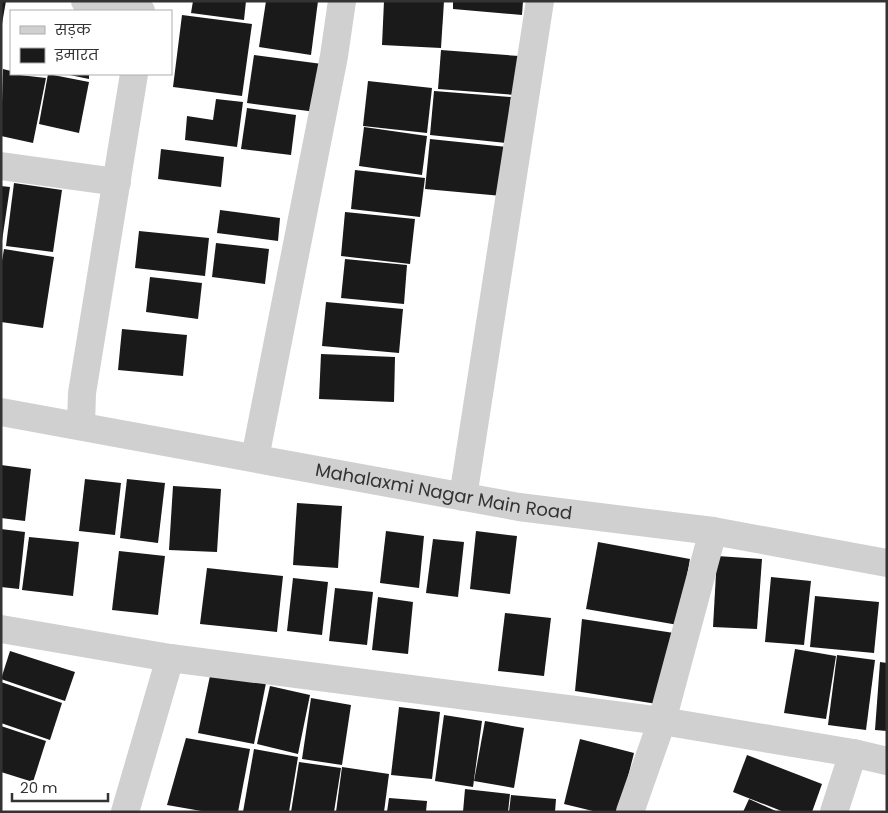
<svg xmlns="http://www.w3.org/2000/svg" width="888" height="813" font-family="Poppins,'Noto Sans Devanagari',sans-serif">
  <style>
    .building { fill: #1a1a1a }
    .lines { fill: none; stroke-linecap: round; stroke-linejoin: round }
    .minor { stroke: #d0d0d0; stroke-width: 28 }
    .tertiary { stroke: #d0d0d0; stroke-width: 28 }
    .labels { text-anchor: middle; stroke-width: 5; stroke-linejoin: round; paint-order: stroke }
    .street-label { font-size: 18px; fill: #333; stroke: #fff }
  </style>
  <rect width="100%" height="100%" fill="#fff"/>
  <g class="building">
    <path d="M1,1h5l-4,23h-1z"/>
    <path d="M193,1h53l-2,19 -53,-7z"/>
    <path d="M266,1h52l-7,54 -52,-8z"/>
    <path d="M384,1h60l-3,47 -59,-3z"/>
    <path d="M453,1h70l-1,14 -69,-6z"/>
    <path d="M182,15l70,9 -10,72 -69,-9z"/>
    <path d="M441,50l78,6 -3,39 -78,-6z"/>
    <path d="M254,55l68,9 -6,48 -69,-9z"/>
    <path d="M3,69l8,2v3l35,4 -13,65 -32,-7z"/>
    <path d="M48,74l41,8 -10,51 -40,-9z"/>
    <path d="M65,74h24v5z"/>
    <path d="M368,81l64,7 -5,45 -64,-7z"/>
    <path d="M434,91l77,6 -5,46 -76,-8z"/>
    <path d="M216,99l27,3 -6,45 -52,-7 2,-24 26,4z"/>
    <path d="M247,108l49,7 -5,40 -50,-6z"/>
    <path d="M364,127l63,9 -5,39 -63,-9z"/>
    <path d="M430,139l77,8 -5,49 -77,-7z"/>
    <path d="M161,149l63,8 -3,30 -63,-8z"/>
    <path d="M355,170l70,8 -5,39 -69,-8z"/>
    <path d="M14,183l48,7 -9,62 -47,-6z"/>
    <path d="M1,186l9,1 -8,54h-1z"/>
    <path d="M220,210l60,8 -2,23 -61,-8z"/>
    <path d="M345,212l70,7 -5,45 -69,-8z"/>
    <path d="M139,231l70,7 -4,38 -70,-8z"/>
    <path d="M216,243l53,6 -4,35 -53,-7z"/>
    <path d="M4,249l50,8 -11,71 -42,-6v-55z"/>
    <path d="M345,259l62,6 -3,39 -63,-6z"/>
    <path d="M150,277l52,6 -4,36 -52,-7z"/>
    <path d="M326,302l77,7 -4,44 -77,-7z"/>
    <path d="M122,329l65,6 -4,41 -65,-6z"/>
    <path d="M321,354l74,3 -1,45 -75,-3z"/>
    <path d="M1,465l30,4 -6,52 -24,-3z"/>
    <path d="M85,479l36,4 -6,52 -36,-4z"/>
    <path d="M127,479l38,4 -7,60 -38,-5z"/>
    <path d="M173,486l48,3 -4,63 -48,-2z"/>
    <path d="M297,503l45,3 -4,62 -45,-3z"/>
    <path d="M1,529l24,3 -6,57 -18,-2z"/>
    <path d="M386,531l38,5 -5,52 -39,-5z"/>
    <path d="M476,531l41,5 -7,58 -40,-5z"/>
    <path d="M29,537l50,5 -6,54 -51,-6z"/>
    <path d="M433,539l31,3 -6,55 -32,-4z"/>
    <path d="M598,542l92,17 -12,66 -92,-16z"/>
    <path d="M119,551l46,5 -7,59 -46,-5z"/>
    <path d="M717,556l45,3 -5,70 -44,-2z"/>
    <path d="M207,568l76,8 -6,56 -77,-8z"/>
    <path d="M771,577l40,4 -7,64 -39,-3z"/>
    <path d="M293,578l35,4 -6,53 -35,-4z"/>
    <path d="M335,588l38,4 -6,53 -38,-4z"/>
    <path d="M815,596l64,6 -5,51 -64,-6z"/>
    <path d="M378,597l35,5 -5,52 -36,-4z"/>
    <path d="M505,613l46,5 -7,58 -46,-5z"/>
    <path d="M582,619l92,14 -17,71 -82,-13z"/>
    <path d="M795,649l41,7 -10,63 -42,-6z"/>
    <path d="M10,651l65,21 -10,29 -64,-22z"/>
    <path d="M837,655l38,5 -9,70 -38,-5z"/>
    <path d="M880,662l7,1v68l-12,-1z"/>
    <path d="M211,671l55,12 -12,61 -56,-11z"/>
    <path d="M1,682l61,21 -12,37 -49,-17z"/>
    <path d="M270,686l40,9 -12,59 -41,-10z"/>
    <path d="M311,698l40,7 -9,60 -40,-6z"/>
    <path d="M399,707l41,5 -8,67 -41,-4z"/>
    <path d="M444,715l38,6 -9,66 -38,-6z"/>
    <path d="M485,721l39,7 -10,60 -40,-7z"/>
    <path d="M1,726l45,15 -13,41 -32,-10z"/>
    <path d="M186,738l64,11 -12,63h-31l-40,-7z"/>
    <path d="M580,739l54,14 -15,59h-22l-33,-8z"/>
    <path d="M254,749l44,8 -9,55h-46z"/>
    <path d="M747,755l75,29 -10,28h-28l-51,-20z"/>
    <path d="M299,762l42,6 -7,44h-43z"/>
    <path d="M342,767l47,7 -5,38h-48z"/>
    <path d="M465,789l45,5 -2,18h-45z"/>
    <path d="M511,795l45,4 -1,13h-46z"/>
    <path d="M389,798l38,3 -1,11h-39z"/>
    <path d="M749,799l29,13h-35z"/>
  </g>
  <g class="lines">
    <g class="minor">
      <path d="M85,1l56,10"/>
      <path d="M1,166l116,16"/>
      <path d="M81,425l1,-32 52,-319"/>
      <path d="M255,458l79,-402 8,-55"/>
      <path d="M463,497l77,-496"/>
      <path d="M1,629l169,29 492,63 191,32"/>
      <path d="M125,812l45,-154"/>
      <path d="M630,812l32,-91 51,-190"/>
      <path d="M834,812l19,-59 34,8"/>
    </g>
    <path class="tertiary" id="s1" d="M1,412l518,95 194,24 174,32"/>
  </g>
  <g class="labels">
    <g class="street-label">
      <text dy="6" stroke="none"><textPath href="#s1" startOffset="450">Mahalaxmi Nagar Main Road</textPath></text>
    </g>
  </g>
  <rect width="888" height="813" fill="none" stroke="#333333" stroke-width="5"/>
  <rect x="10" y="10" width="162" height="65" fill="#ffffff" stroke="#adadad"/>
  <rect x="20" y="26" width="25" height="8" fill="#d0d0d0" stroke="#adadad"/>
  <text x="55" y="35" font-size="15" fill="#333333">सड़क</text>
  <rect x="20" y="48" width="25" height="15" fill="#1a1a1a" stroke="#adadad"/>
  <text x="55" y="60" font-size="15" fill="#333333">इमारत</text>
  <path d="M12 793v8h96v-8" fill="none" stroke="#333333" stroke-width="2.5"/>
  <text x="20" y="793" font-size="15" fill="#333333" stroke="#ffffff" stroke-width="4" paint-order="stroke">20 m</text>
</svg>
